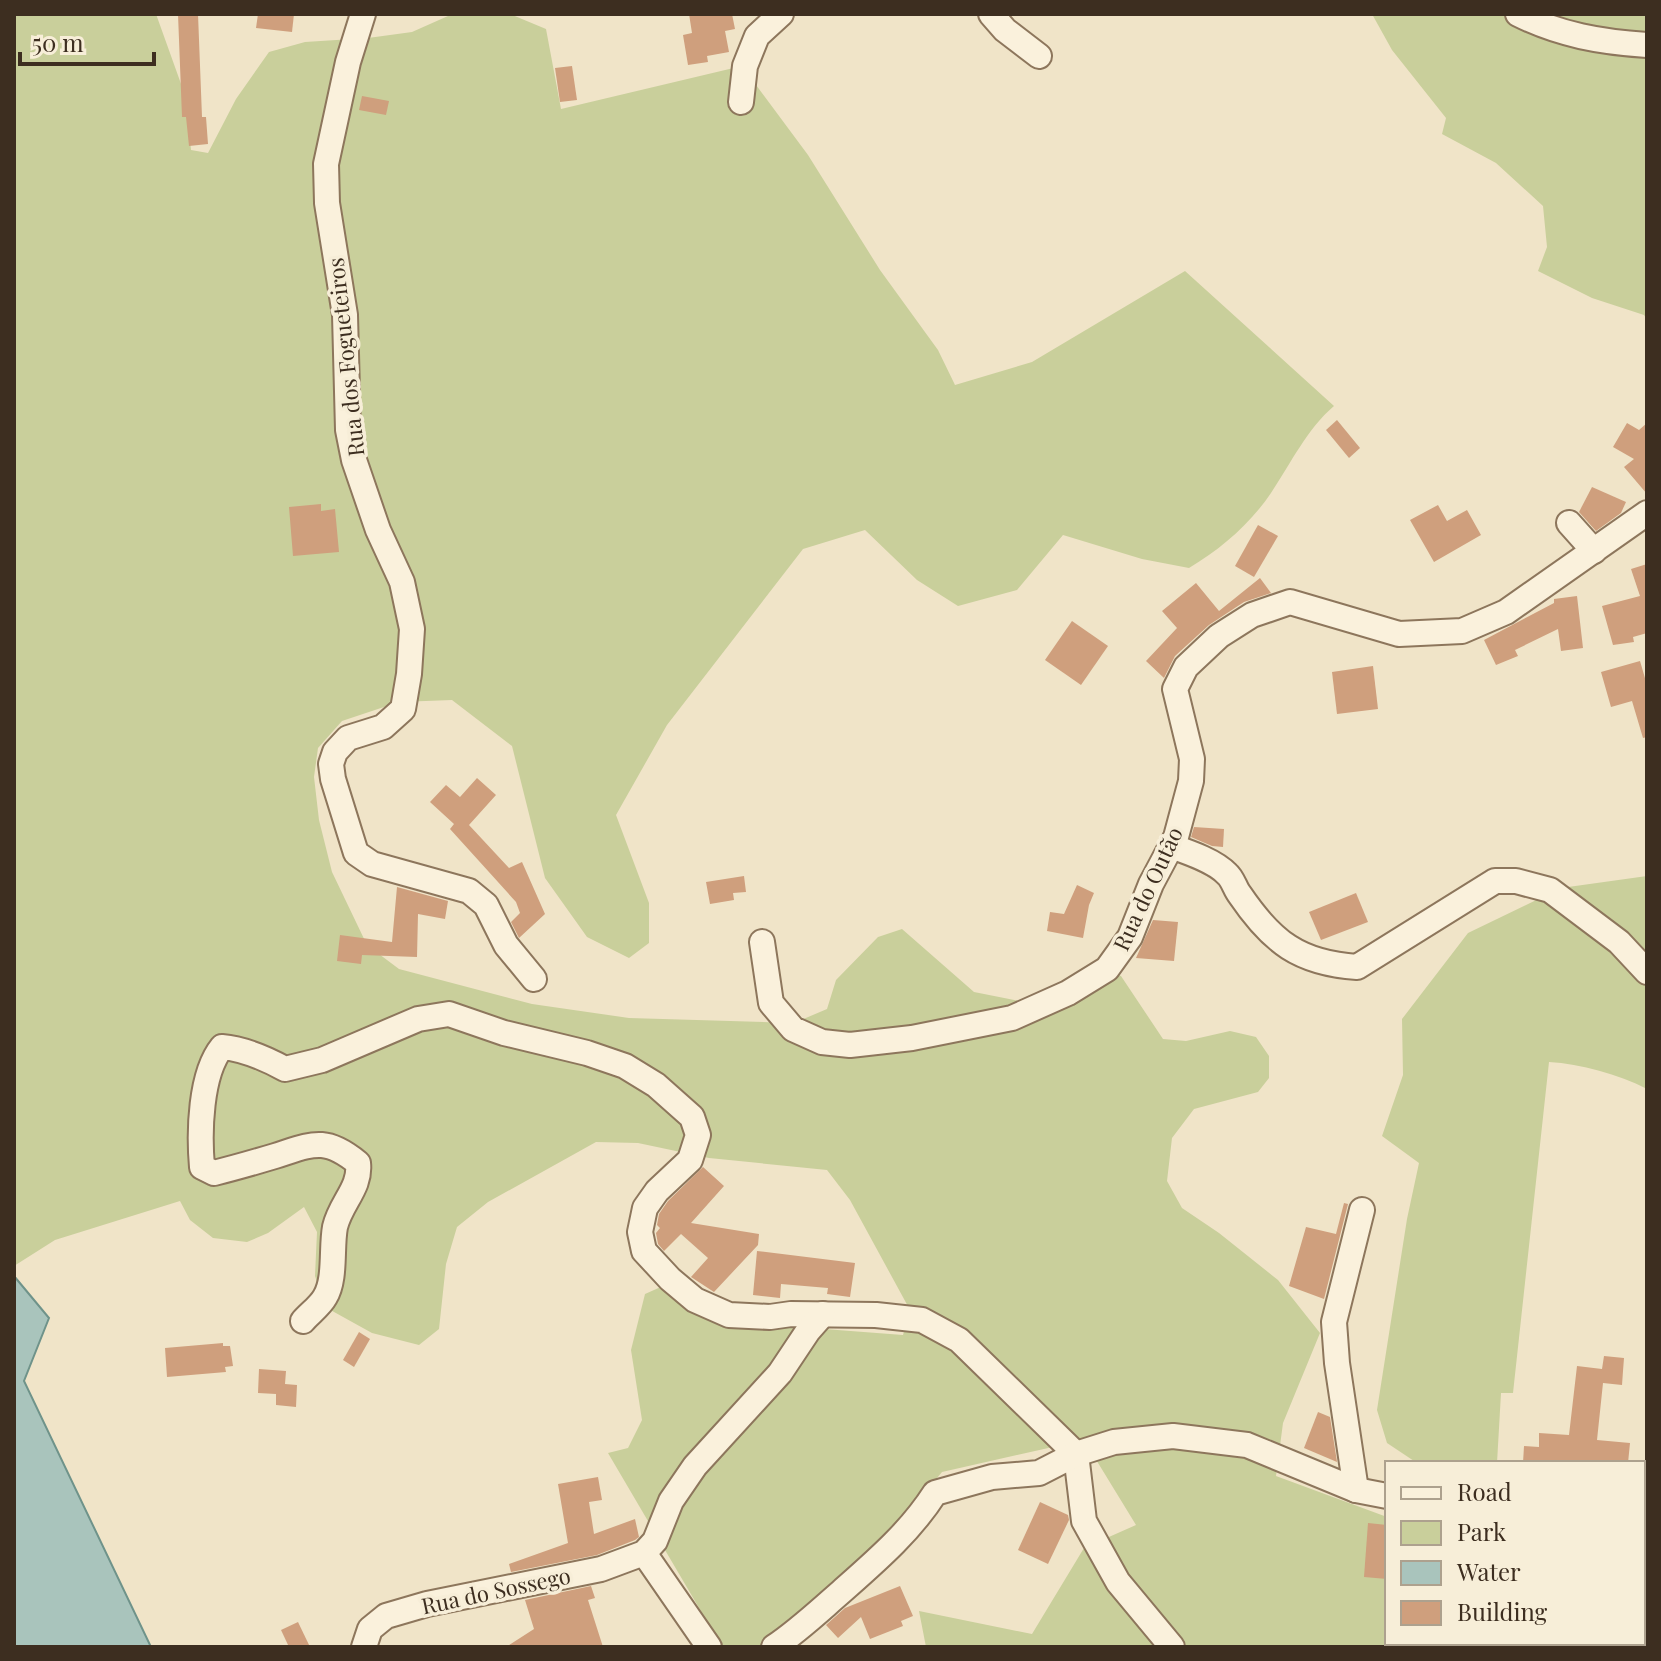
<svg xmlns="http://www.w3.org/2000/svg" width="1661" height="1661" font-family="'Playfair Display',serif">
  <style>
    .green { fill: #c9cf9b }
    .water { fill: #a9c4bc; stroke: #6f938a; stroke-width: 2 }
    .building { fill: #cf9f7d }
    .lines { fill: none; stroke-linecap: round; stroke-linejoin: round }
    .minor-casing { stroke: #8d765c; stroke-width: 28 }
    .minor { stroke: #faf1dc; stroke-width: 24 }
    .labels { text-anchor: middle; stroke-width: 7; stroke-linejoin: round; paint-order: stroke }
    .street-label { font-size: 22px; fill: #3d2e20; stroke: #f7eed8 }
  </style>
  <rect width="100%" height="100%" fill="#f0e4c8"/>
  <g class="green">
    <path d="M14,14h142l29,81 6,55 17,3 28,-54 33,-47 36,-10 63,-4 44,-6 36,-16 62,-2 36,15 15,80 181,-43 66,89 72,115 58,80 17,35 77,-23 153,-91 149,135c-27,23 -43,57 -63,87 -21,31 -50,56 -82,75l-47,-9 -79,-24 -46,55 -59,16 -41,-26 -52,-50 -62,19 -136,176 -51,90 33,88v40l-20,15 -42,-21 -42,-59 -33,-132 -60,-46 -53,2 -57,19 -24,27 -4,29 5,43 13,52 35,73 32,24 133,35 97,14 165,5 33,-14 9,-29 42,-43 24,-8 72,63 45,9 30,-3 51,-29 21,7 42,63 23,2 44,-10 26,6 13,19v22l-11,14 -64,17 -22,29 -5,43 15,27 37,25 59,47 42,53 -37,90 -7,53 111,41v126h6v4h-467l-7,-36 113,23 52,-86 52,-23 -52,-85 -142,32 -127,152 -23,23h-70l-114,-194 20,-5 14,-28 -11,-70 14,-56 27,-12 88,42 143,11 7,-25 -60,-110 -23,-30 -118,-12 -71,-15 -42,-1 -108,60 -31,25 -11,37 -7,65 -20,16 -47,-12 -47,-26 -10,-31 2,-44 -13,-25 -36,26 -21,9 -34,-4 -23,-18 -10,-19 -125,39 -41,26z"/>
    <path d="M1372,14h275v306l-3,-5 -52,-17 -54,-27 9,-24 -4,-41 -47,-43 -54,-29 4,-16 -54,-68z"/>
    <path d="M1647,876v213c-29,-15 -66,-25 -98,-27l-36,331h-12l-4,70h-80l-30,-20 -10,-33 30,-191 12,-56 -37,-27 21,-61 -1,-56 66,-86 93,-45z"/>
  </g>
  <path class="water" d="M14,1276l35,42 -25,63 127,266h-137z"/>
  <g class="building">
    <path d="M178,14h20l4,103h4l2,27 -19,2 -3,-29h-4z"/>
    <path d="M258,14h36l-2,18 -36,-4z"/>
    <path d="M689,14h43l3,15 -10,2 4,21 -22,4 1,6 -20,3 -5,-30 9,-2z"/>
    <path d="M572,66l5,34 -17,2 -5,-34z"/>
    <path d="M362,96l27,5 -3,14 -27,-5z"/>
    <path d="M1337,420l23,28 -11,10 -23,-28z"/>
    <path d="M1627,423l12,7 8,-7v71l-23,-27 10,-8 -21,-12z"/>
    <path d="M1592,487l34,15 -5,11 -25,18 -17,-19z"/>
    <path d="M321,504v7l14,-2 4,43 -46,4 -4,-49z"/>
    <path d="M1438,505l9,16 20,-11 14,25 -47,27 -24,-42z"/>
    <path d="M1258,525l20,11 -24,41 -19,-11z"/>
    <path d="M1647,564v69l-14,4 1,5 -21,3 -11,-39 38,-10 -9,-27z"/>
    <path d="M1260,578l11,15 -27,9 -35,23 -34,31 -11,22 -18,-17 31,-33 -15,-17 34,-28 23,28z"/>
    <path d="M1577,596l6,52 -22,3 -3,-22 -43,21 3,6 -22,9 -12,-25 70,-37v-4z"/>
    <path d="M1072,621l36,25 -27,39 -36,-25z"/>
    <path d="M1640,661l7,24v52l-4,1 -11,-37 -21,6 -10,-35z"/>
    <path d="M1373,666l5,43 -41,5 -5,-42z"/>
    <path d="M477,778l19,17 -27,30 40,43 13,-6 23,52 -26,24 -8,-16 9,-9 -4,-11 -66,-73 4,-5 -24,-22 16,-17 14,12z"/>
    <path d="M1194,827l30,2 -1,18 -11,-1 -21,-9z"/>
    <path d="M744,876l2,16 -13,1 1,7 -24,4 -4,-22z"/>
    <path d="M1077,885l17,8 -5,12 -6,33 -36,-7 3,-19 14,2z"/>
    <path d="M397,887l51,14 -3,18 -27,-5 -1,43 -55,-2 -1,9 -24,-3 3,-26 52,7z"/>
    <path d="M1356,893l12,29 -47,18 -12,-28z"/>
    <path d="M1153,920l25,2 -4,39 -38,-3z"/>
    <path d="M703,1167l21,19 -33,37 68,11 -1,11 -44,47 -23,-15 17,-19 -27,-24 -17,17 -6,-7 -2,-11 4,-5 -3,-3 2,-11 9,-13z"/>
    <path d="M1344,1203l4,1 -24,95 -35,-13 17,-59 30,7z"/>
    <path d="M757,1251l98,12 -5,34 -23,-3 1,-6 -47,-4 -1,14 -27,-3z"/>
    <path d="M359,1332l11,7 -16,28 -11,-7z"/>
    <path d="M223,1343v3h7l3,20 -8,1 1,5 -59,5 -2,-29z"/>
    <path d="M1604,1356l20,2 -1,13 -1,14 -19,-2 -6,57 33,3 -2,20h-105l1,-17 15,1v-14l30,2 8,-69 25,3z"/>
    <path d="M259,1369l27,2 -1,13 12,1 -1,22 -20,-2v-11l-18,-1z"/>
    <path d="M1318,1412l12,5 7,45 -33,-14z"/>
    <path d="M598,1477l4,23 -13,2 5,32 41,-15 4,18 -4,3 -38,15 -86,17 -2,-8 59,-21 -10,-59z"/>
    <path d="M1040,1502l28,13 1,5 -21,44 -30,-14z"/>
    <path d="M1368,1523l19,2v54l-23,-2z"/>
    <path d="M591,1586l4,12 -7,2 15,47h-97l28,-18 -9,-29z"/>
    <path d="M900,1586l13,30 -12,5 2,5 -33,13 -9,-22 -23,21 -12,-13 19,-17z"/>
    <path d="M298,1622l12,25h-21l-8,-17z"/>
  </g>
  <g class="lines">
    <g class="minor-casing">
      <g id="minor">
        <path d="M363,14l-15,48 -22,102 1,39 18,112 3,115 6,30 24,70 24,52 10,47 -3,45 -6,35 -20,18 -35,11 -13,14 -4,12 2,15 23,74 16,11 97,27 17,14 20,40 28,34"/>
        <path d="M991,14l14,16 34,26"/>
        <path d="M1518,14c42,21 83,28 129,31"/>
        <path d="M741,102l4,-36 12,-30 24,-22"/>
        <path d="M1569,523l25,28"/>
        <path d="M1171,846c17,6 44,15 56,28 6,5 8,15 13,21 32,47 59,68 117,72l138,-86h21l34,9 69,52 28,30"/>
        <path d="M762,942l9,61 22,26 29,13 28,3 62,-7 100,-20 56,-25 39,-24 23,-32 21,-53 25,-47 15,-56 1,-22 -17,-70 11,-22 33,-31 33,-21 38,-13 109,32 63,-3 44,-19 141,-99"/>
        <path d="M303,1321c7,-8 17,-15 22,-24 11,-18 6,-49 10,-70 6,-25 26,-39 23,-64 -33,-27 -45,-19 -83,-7 -20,6 -41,12 -61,17l-12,-6c-3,-34 -2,-93 20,-120 23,2 43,11 63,22l37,-9 96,-41 31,-5 55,19 83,20 38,13 31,19 36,32 6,18 -8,25 -33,31 -12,17 -5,24 4,19 26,28 25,21 34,15 41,2 21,-3 85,1 46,5 37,20 117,114"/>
        <path d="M1076,1454l8,67 34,61 54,65"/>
        <path d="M1356,1490l-19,-127 -3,-41 28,-112"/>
        <path d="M1643,1532h4"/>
        <path d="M644,1553l65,94"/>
        <path d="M364,1647l6,-18 16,-13 41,-12 174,-35 43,-16 11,-12 16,-40 24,-35 85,-93 28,-42 15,-17"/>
        <path d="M774,1647c24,-16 45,-36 67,-55 35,-31 69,-60 94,-99l57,-16 47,-4 37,-19 38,-12 59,-6 74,9 109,45 31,6"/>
        <path d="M1515,1647l1,-4"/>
      </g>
    </g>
    <use href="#minor" class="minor"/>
  </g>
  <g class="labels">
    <g class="street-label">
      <text transform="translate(346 357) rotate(-96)" y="8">Rua dos Fogueteiros</text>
      <text transform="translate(1148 889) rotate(-65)" y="8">Rua do Outão</text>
      <text transform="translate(496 1591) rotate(-12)" y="8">Rua do Sossego</text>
    </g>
  </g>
  <rect width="1661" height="1661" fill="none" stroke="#3d2e20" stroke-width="32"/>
  <rect x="1385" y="1461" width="260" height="184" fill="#f7eed8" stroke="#ada18e" stroke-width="2"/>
  <rect x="1401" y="1487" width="40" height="12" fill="#faf1dc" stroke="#ada18e" stroke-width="2"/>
  <text x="1457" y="1501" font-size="24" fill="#3d2e20">Road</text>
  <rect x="1401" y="1521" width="40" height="24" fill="#c9cf9b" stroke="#ada18e" stroke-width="2"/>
  <text x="1457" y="1541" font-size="24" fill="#3d2e20">Park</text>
  <rect x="1401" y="1561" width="40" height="24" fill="#a9c4bc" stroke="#ada18e" stroke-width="2"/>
  <text x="1457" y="1581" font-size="24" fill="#3d2e20">Water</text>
  <rect x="1401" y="1601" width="40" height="24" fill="#cf9f7d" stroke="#ada18e" stroke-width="2"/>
  <text x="1457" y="1621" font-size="24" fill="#3d2e20">Building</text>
  <path d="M20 52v12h134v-12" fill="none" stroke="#3d2e20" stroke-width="4"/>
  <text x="32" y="52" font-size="24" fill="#3d2e20" stroke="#f7eed8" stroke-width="6" paint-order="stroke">50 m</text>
</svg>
